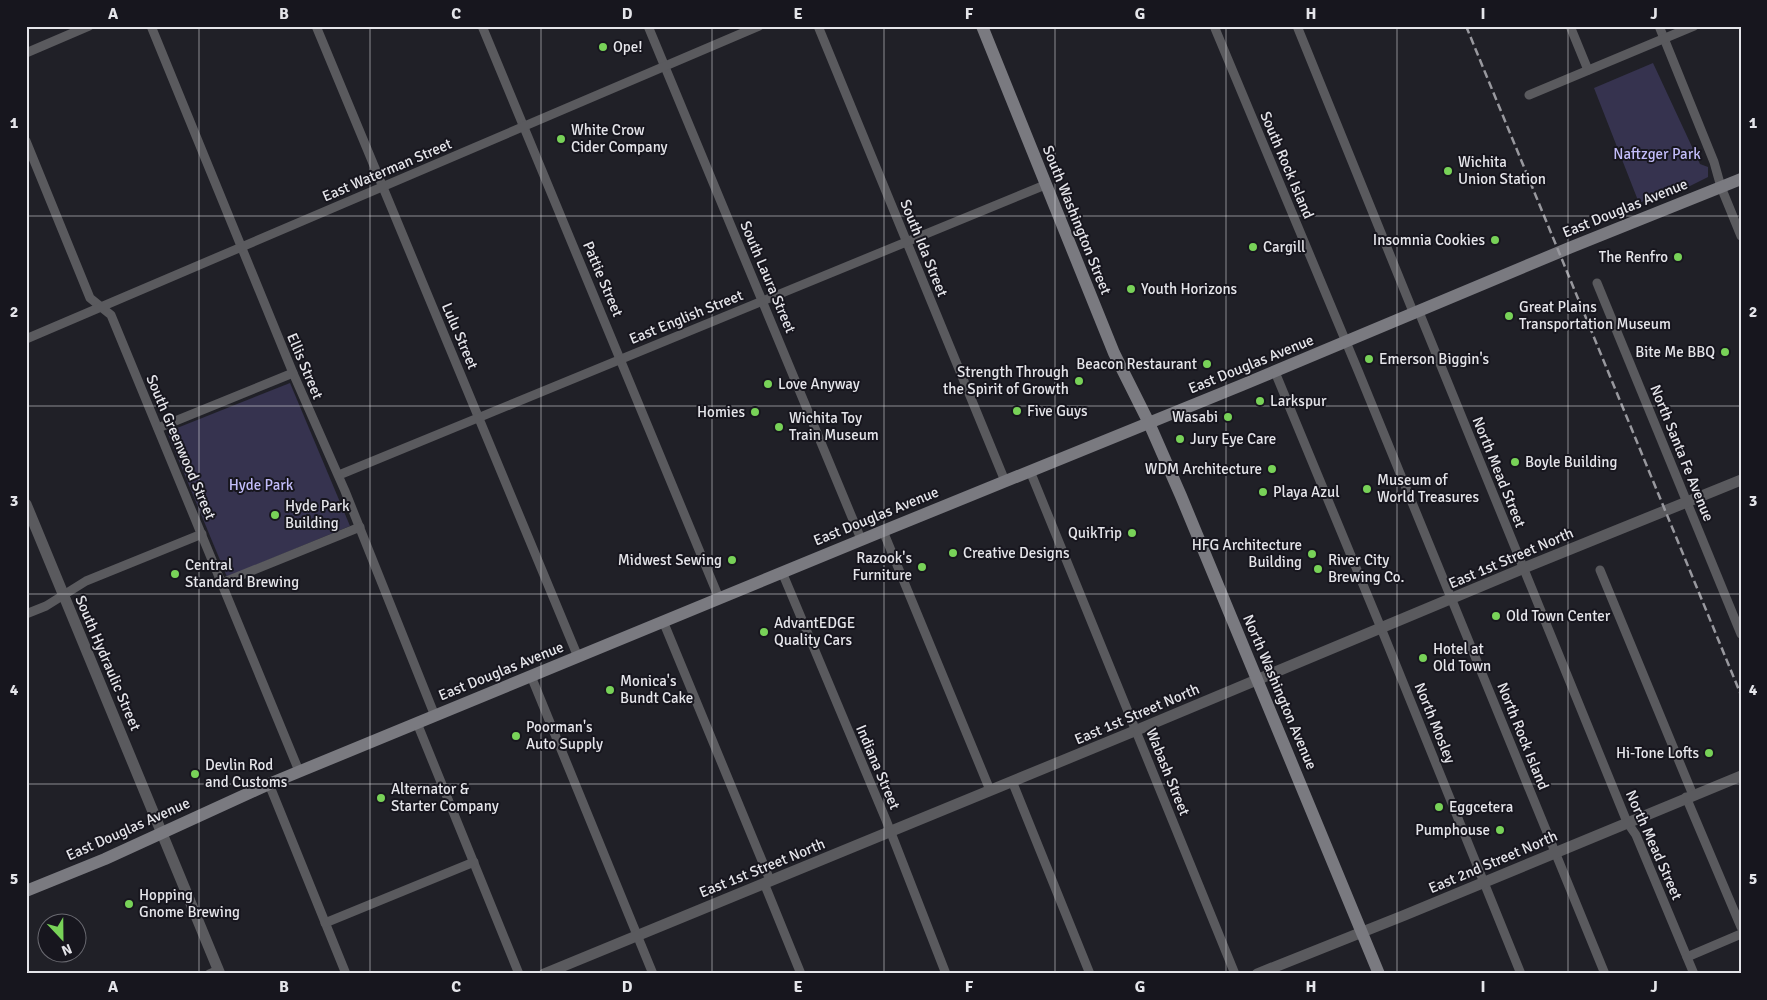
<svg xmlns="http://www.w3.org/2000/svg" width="1767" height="1000" font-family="Signika,sans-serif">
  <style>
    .park { fill: #36334f }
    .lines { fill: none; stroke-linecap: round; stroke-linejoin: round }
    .minor { stroke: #5a5a5e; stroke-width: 9 }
    .tertiary { stroke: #5a5a5e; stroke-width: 11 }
    .secondary { stroke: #7a7a80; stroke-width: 12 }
    .rail { stroke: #98989e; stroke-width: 2.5; stroke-dasharray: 8 4; stroke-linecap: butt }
    .grid { fill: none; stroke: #e5e5ea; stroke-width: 1; stroke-opacity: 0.55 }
    .poi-dot { fill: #78d258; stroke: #17161e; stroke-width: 2 }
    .labels { text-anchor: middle; stroke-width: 4; stroke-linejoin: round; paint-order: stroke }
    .poi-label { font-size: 15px; fill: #e5e5ea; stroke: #17161e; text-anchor: start }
    .park-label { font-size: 15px; fill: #c2bcf9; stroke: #17161e }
    .street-label { font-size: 15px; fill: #e5e5ea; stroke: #17161e }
    .neatline { fill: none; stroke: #e5e5ea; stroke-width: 2 }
    .grid-label { font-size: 16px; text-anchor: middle; font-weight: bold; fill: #e5e5ea }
  </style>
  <rect width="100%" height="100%" fill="#202027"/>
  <g class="park">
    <path d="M1653,63l47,101 8,3v10l-24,12 -6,-3 -39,17 -45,-115z"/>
    <path d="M290,383l60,143 -123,51 -60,-145z"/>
  </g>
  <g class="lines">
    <g class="minor">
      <path d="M151,26l142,347 52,118 90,225"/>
      <path d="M316,26l262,631"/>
      <path d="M482,26l237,572"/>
      <path d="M648,26l213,513"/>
      <path d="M818,26l187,455"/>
      <path d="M1214,26l145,347 246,601"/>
      <path d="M1297,26l117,288"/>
      <path d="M1570,26l18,44"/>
      <path d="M1659,26l55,136 7,25 20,49"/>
      <path d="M26,53l63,-27"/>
      <path d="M1529,95l165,-69"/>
      <path d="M26,141l64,157 21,17 188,456"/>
      <path d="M1597,283l144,351"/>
      <path d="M1419,312l208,510 9,13 58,139"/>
      <path d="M26,339l733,-313"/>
      <path d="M1275,372l106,256 140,346"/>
      <path d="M158,428l135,-55"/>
      <path d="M1030,471l205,503"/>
      <path d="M339,475l706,-290"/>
      <path d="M883,531l107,259"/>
      <path d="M1600,570l93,225"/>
      <path d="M782,572l104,248 60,154"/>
      <path d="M222,583l138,-56"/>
      <path d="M26,614l20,-8 40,-25 116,-47"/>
      <path d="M663,621l107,259"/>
      <path d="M531,676l122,298"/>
      <path d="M417,723l102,251"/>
      <path d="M1012,781l78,193"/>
      <path d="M269,784l77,190"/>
      <path d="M1686,797l55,130"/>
      <path d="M764,883l37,91"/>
      <path d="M325,923l149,-61"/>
      <path d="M1687,957l54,-23"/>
      <path d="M209,974l9,-4"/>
    </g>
    <g class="tertiary">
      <path d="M26,504l194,470"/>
      <path d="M544,974l593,-244 387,-162 217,-88"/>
      <path d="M1257,974l148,-59 336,-139"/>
    </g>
    <g class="secondary">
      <path d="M982,26l132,327 35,70 32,73 198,478"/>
      <path d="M26,891l79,-32 164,-75 614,-253 359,-146 327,-137 172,-69"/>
    </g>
    <path class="rail" d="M1466,26l275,669"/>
  </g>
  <path class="grid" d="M199,26v948M370,26v948M541,26v948M712,26v948M884,26v948M1055,26v948M1226,26v948M1397,26v948M1568,26v948M26,216h1715M26,406h1715M26,594h1715M26,784h1715"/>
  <g class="poi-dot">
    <circle cx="603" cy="47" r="5"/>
    <circle cx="561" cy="139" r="5"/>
    <circle cx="1448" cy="171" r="5"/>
    <circle cx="1495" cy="240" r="5"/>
    <circle cx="1253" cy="247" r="5"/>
    <circle cx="1678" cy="257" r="5"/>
    <circle cx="1131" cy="289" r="5"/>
    <circle cx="1509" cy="316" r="5"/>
    <circle cx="1725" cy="352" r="5"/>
    <circle cx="1369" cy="359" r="5"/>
    <circle cx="1207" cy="364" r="5"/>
    <circle cx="1079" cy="381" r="5"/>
    <circle cx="768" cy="384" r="5"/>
    <circle cx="1260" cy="401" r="5"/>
    <circle cx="1017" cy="411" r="5"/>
    <circle cx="755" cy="412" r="5"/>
    <circle cx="1228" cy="417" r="5"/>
    <circle cx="779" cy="427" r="5"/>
    <circle cx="1180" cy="439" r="5"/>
    <circle cx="1515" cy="462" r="5"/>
    <circle cx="1272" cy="469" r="5"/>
    <circle cx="1367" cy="489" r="5"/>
    <circle cx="1263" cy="492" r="5"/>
    <circle cx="275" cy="515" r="5"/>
    <circle cx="1132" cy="533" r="5"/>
    <circle cx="953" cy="553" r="5"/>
    <circle cx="1312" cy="554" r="5"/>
    <circle cx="732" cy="560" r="5"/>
    <circle cx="922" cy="567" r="5"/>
    <circle cx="1318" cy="569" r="5"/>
    <circle cx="175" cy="574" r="5"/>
    <circle cx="1496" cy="616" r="5"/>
    <circle cx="764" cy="632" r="5"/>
    <circle cx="1423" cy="658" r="5"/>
    <circle cx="610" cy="690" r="5"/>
    <circle cx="516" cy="736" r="5"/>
    <circle cx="1709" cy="753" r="5"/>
    <circle cx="195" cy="774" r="5"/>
    <circle cx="381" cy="798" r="5"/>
    <circle cx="1439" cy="807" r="5"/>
    <circle cx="1500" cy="830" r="5"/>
    <circle cx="129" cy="904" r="5"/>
  </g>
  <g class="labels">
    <g class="poi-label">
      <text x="613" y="52">Ope!</text>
      <text x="571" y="135">White Crow<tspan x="571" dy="17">Cider Company</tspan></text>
      <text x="1458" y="167">Wichita<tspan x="1458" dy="17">Union Station</tspan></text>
      <text x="1485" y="245" text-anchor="end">Insomnia Cookies</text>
      <text x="1263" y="252">Cargill</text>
      <text x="1668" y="262" text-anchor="end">The Renfro</text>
      <text x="1141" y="294">Youth Horizons</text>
      <text x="1519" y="312">Great Plains<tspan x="1519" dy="17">Transportation Museum</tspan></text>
      <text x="1715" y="357" text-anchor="end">Bite Me BBQ</text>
      <text x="1379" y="364">Emerson Biggin's</text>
      <text x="1197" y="369" text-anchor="end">Beacon Restaurant</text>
      <text x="1069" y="377" text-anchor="end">Strength Through<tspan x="1069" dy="17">the Spirit of Growth</tspan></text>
      <text x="778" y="389">Love Anyway</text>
      <text x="1270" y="406">Larkspur</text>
      <text x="1027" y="416">Five Guys</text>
      <text x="745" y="417" text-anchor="end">Homies</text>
      <text x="1218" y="422" text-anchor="end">Wasabi</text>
      <text x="789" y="423">Wichita Toy<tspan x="789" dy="17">Train Museum</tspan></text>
      <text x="1190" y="444">Jury Eye Care</text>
      <text x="1525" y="467">Boyle Building</text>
      <text x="1262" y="474" text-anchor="end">WDM Architecture</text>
      <text x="1377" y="485">Museum of<tspan x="1377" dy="17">World Treasures</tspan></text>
      <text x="1273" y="497">Playa Azul</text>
      <text x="285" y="511">Hyde Park<tspan x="285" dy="17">Building</tspan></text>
      <text x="1122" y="538" text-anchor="end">QuikTrip</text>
      <text x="1302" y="550" text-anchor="end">HFG Architecture<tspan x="1302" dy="17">Building</tspan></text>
      <text x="963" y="558">Creative Designs</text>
      <text x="912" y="563" text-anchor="end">Razook's<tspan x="912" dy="17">Furniture</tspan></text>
      <text x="722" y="565" text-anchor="end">Midwest Sewing</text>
      <text x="1328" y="565">River City<tspan x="1328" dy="17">Brewing Co.</tspan></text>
      <text x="185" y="570">Central<tspan x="185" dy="17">Standard Brewing</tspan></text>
      <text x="1506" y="621">Old Town Center</text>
      <text x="774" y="628">AdvantEDGE<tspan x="774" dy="17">Quality Cars</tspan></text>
      <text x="1433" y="654">Hotel at<tspan x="1433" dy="17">Old Town</tspan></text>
      <text x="620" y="686">Monica's<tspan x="620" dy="17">Bundt Cake</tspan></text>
      <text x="526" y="732">Poorman's<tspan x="526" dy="17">Auto Supply</tspan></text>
      <text x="1699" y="758" text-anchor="end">Hi-Tone Lofts</text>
      <text x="205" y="770">Devlin Rod<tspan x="205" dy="17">and Customs</tspan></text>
      <text x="391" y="794">Alternator &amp;<tspan x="391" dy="17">Starter Company</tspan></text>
      <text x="1449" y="812">Eggcetera</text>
      <text x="1490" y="835" text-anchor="end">Pumphouse</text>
      <text x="139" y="900">Hopping<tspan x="139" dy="17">Gnome Brewing</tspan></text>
    </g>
    <g class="park-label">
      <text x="1657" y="159">Naftzger Park</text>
      <text x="261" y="490">Hyde Park</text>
    </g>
    <g class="street-label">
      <text transform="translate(1287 165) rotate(67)" y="5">South Rock Island</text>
      <text transform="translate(387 170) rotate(-23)" y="5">East Waterman Street</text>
      <text transform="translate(1625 208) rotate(-22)" y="5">East Douglas Avenue</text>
      <text transform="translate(1077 220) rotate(68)" y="5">South Washington Street</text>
      <text transform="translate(924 248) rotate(68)" y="5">South Ida Street</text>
      <text transform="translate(768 277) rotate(67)" y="5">South Laura Street</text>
      <text transform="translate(603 279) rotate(67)" y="5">Pattie Street</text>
      <text transform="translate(686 317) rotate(-22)" y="5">East English Street</text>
      <text transform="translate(460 336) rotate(67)" y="5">Lulu Street</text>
      <text transform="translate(1251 364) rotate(-22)" y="5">East Douglas Avenue</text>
      <text transform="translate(305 366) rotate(67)" y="5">Ellis Street</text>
      <text transform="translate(181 447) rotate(67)" y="5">South Greenwood Street</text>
      <text transform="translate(1682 453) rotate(68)" y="5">North Santa Fe Avenue</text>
      <text transform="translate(1499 472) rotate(68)" y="5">North Mead Street</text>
      <text transform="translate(876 516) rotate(-22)" y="5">East Douglas Avenue</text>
      <text transform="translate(1511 558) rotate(-23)" y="5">East 1st Street North</text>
      <text transform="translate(108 663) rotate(67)" y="5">South Hydraulic Street</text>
      <text transform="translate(501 671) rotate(-22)" y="5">East Douglas Avenue</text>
      <text transform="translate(1280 692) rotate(67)" y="5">North Washington Avenue</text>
      <text transform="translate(1137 714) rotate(-23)" y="5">East 1st Street North</text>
      <text transform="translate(1435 723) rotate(68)" y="5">North Mosley</text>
      <text transform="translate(1523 736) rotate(68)" y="5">North Rock Island</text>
      <text transform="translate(878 767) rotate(67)" y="5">Indiana Street</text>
      <text transform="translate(1168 772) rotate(68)" y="5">Wabash Street</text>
      <text transform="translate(128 829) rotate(-24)" y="5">East Douglas Avenue</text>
      <text transform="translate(1654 845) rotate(66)" y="5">North Mead Street</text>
      <text transform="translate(1493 862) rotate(-23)" y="5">East 2nd Street North</text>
      <text transform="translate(762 868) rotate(-22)" y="5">East 1st Street North</text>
    </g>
  </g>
  <rect width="1767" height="1000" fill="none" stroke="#17161e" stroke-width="55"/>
  <g transform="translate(62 938) rotate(158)"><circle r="24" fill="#17161e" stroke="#696970"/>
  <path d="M0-4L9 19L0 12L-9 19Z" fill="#78d258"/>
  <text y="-8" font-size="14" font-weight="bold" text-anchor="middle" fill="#e5e5ea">N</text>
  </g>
  <rect x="28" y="28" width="1712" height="944" class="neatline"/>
  <g class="grid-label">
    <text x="113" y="19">A</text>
    <text x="284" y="19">B</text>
    <text x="456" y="19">C</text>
    <text x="627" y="19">D</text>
    <text x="798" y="19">E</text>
    <text x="969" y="19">F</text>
    <text x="1140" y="19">G</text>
    <text x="1311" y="19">H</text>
    <text x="1483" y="19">I</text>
    <text x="1654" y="19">J</text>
    <text x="14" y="128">1</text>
    <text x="1753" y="128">1</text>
    <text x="14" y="317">2</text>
    <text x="1753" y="317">2</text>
    <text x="14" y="506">3</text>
    <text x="1753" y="506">3</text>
    <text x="14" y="695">4</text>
    <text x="1753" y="695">4</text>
    <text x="14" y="884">5</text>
    <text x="1753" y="884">5</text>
    <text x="113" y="992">A</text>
    <text x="284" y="992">B</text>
    <text x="456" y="992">C</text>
    <text x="627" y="992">D</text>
    <text x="798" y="992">E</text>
    <text x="969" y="992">F</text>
    <text x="1140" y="992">G</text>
    <text x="1311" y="992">H</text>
    <text x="1483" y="992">I</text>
    <text x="1654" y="992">J</text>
  </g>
</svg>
